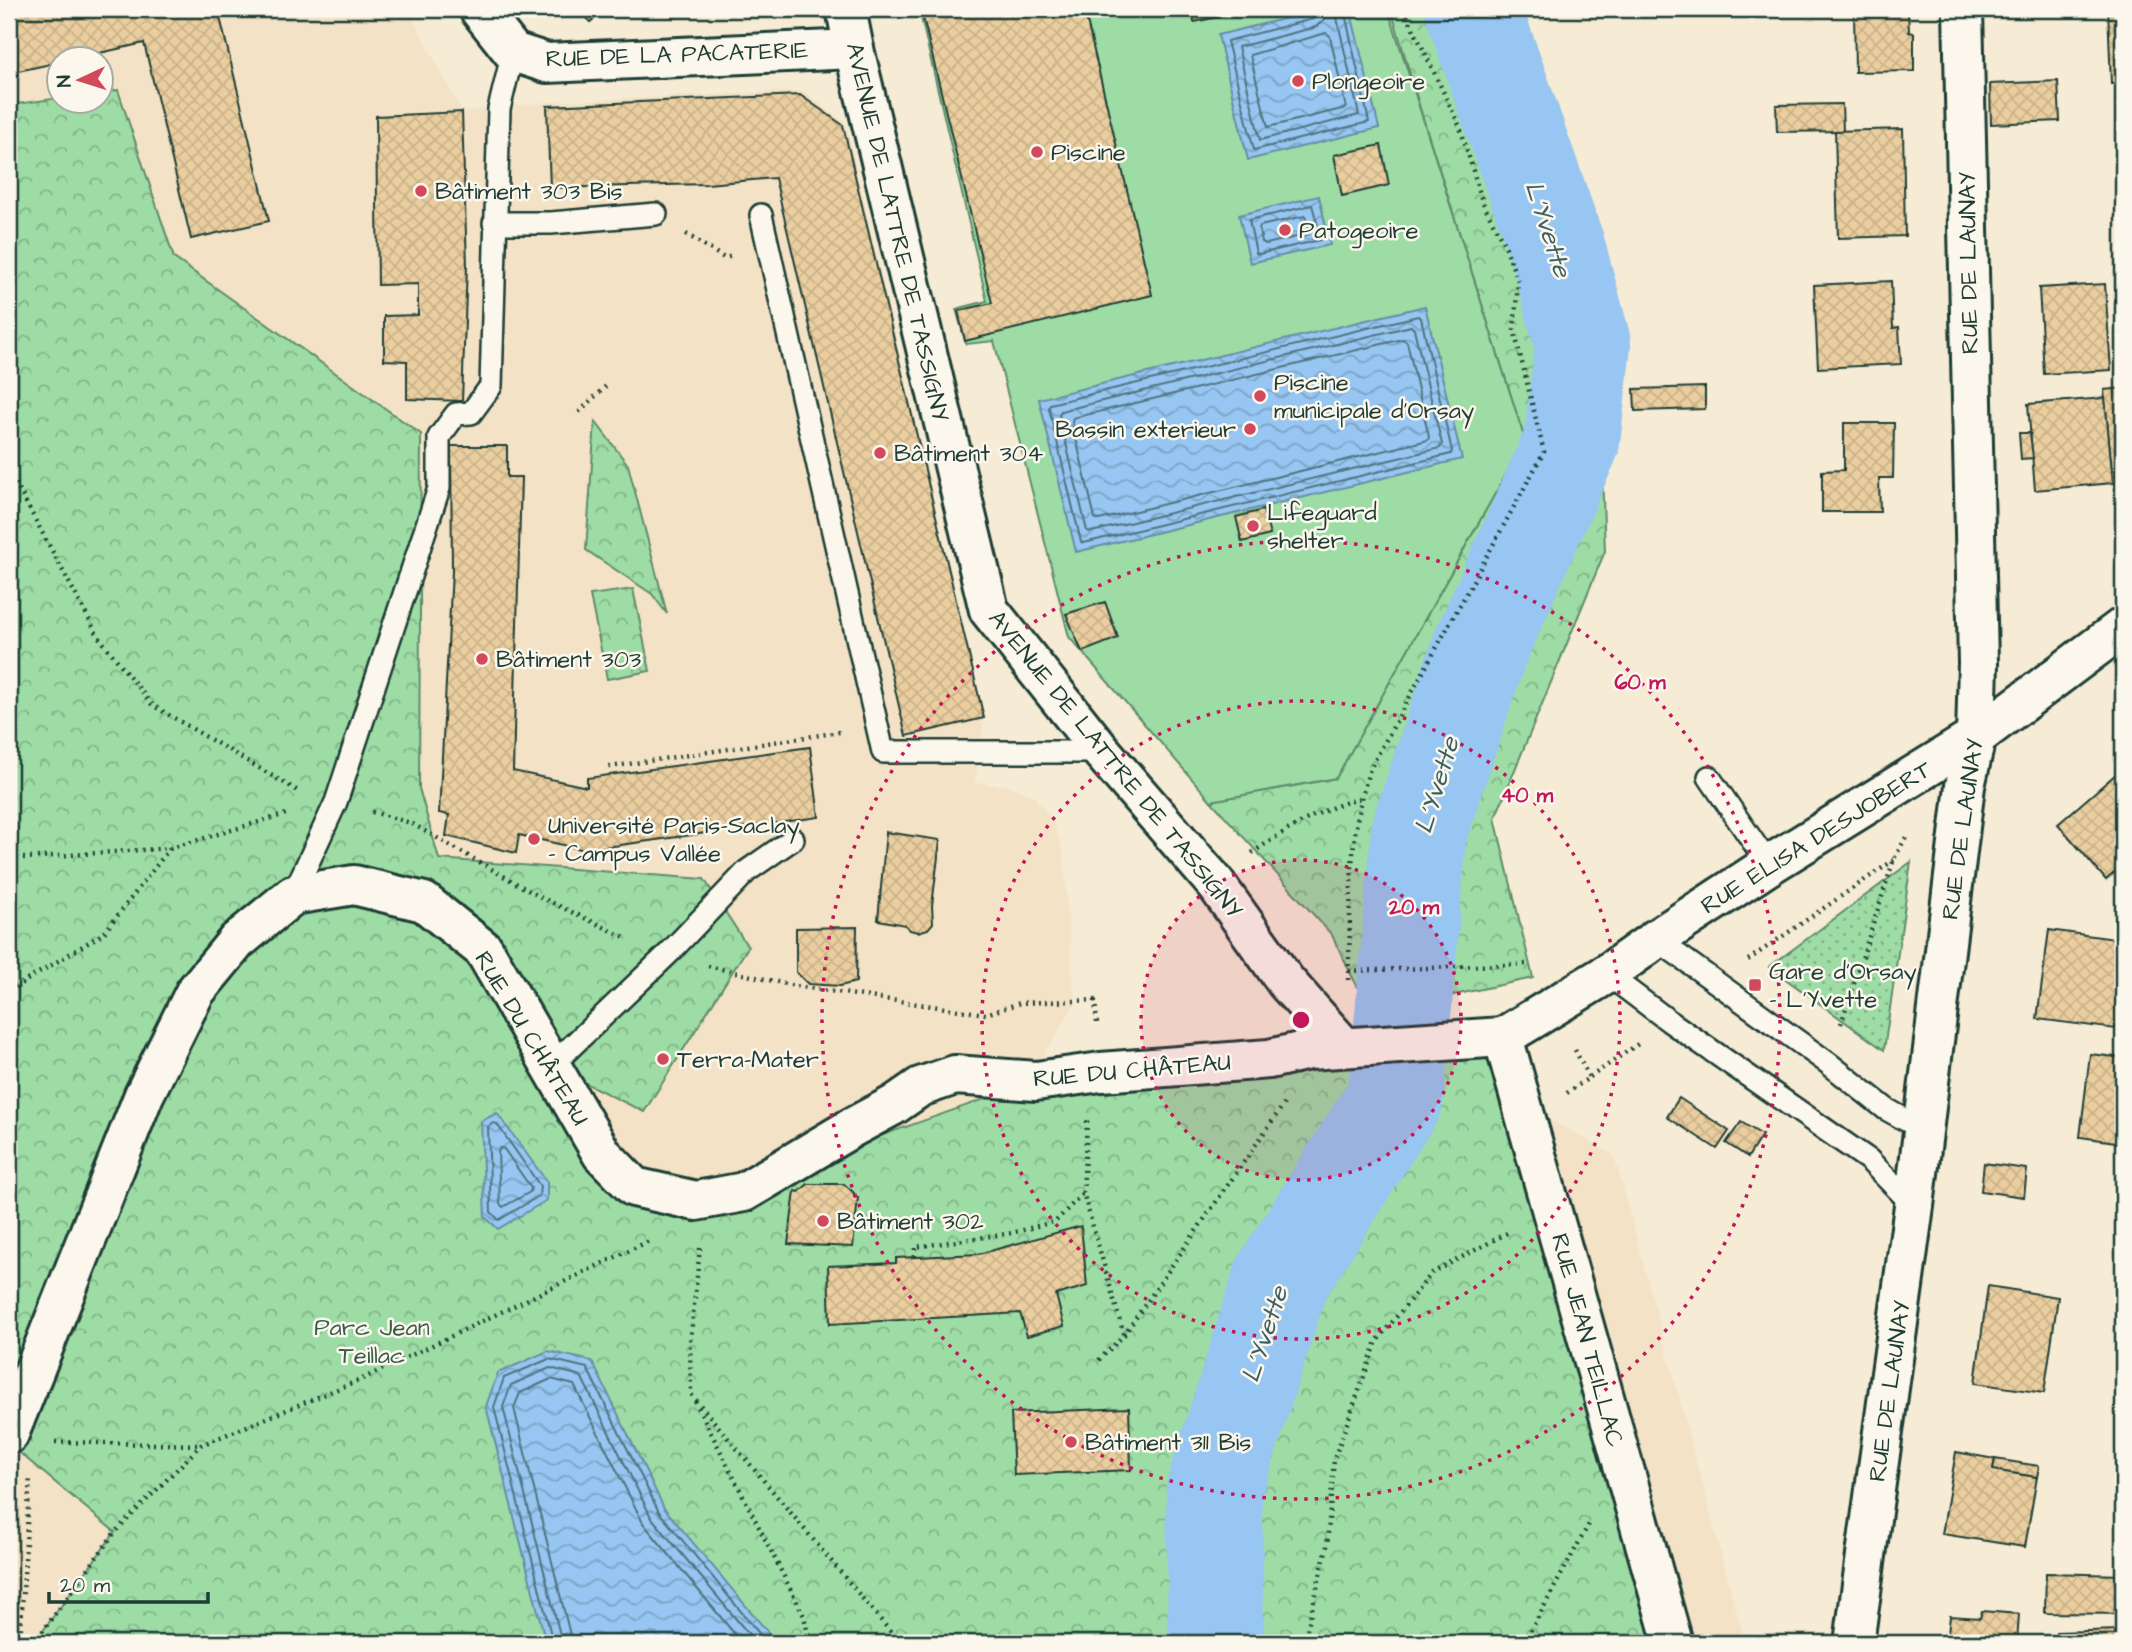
<svg xmlns="http://www.w3.org/2000/svg" width="2132" height="1652" font-family="'Architects Daughter',sans-serif">
  <style>
    .built { fill: #f3e2c5; fill-rule: evenodd }
    .grass { fill: url(#grass-dots); stroke: #5e8c6c; stroke-width: 2 }
    .forest { fill: url(#forest-crowns); stroke: #5e8c6c; stroke-width: 2 }
    .garden { fill: #9edca5; stroke: #5e8c6c; stroke-width: 2 }
    .water { fill: url(#water-waves); stroke: #668fa5; stroke-width: 2 }
    .lines { fill: none; stroke-linecap: round; stroke-linejoin: round }
    .shore { stroke: #4f7480; stroke-width: 2 }
    .river { stroke: #96c6f1; stroke-width: 96 }
    .building { fill: url(#building-cross-hatch); stroke: #1f3d34; stroke-width: 2 }
    .service-casing { stroke: #1f3d34; stroke-width: 26 }
    .minor-casing { stroke: #1f3d34; stroke-width: 44 }
    .path { stroke: #1f3d34; stroke-width: 4.5; stroke-dasharray: 2 5; stroke-linecap: butt }
    .service { stroke: #fbf7ec; stroke-width: 21 }
    .minor { stroke: #fbf7ec; stroke-width: 38 }
    .ring { fill: none; stroke: #c2185b; stroke-width: 3.5; stroke-dasharray: 3.5 7 }
    .poi-dot { fill: #d1495b; stroke: #fbf7ec; stroke-width: 2.5 }
    .labels { text-anchor: middle; stroke-width: 5; stroke-linejoin: round; paint-order: stroke }
    .street-label { font-size: 24px; fill: #1f3d34; stroke: #fbf7ec }
    .poi-label { font-size: 24px; fill: #1f3d34; stroke: #fbf7ec; text-anchor: start }
    .park-label { font-size: 24px; fill: #385d4b; stroke: #fbf7ec }
    .water-label { font-size: 26px; font-style: italic; fill: #3d5f63; stroke: #fbf7ec }
    .centre { fill: #c2185b; stroke: #fbf7ec; stroke-width: 3.5 }
    .ring-label { font-size: 21px; text-anchor: middle; font-weight: bold; fill: #c2185b; stroke: #fbf7ec; stroke-width: 5; stroke-linejoin: round; paint-order: stroke }
  </style>
  <defs>
    <pattern id="grass-dots" width="8" height="8" patternUnits="userSpaceOnUse" patternTransform="scale(1.75)"><rect width="8" height="8" fill="#9edca5"/><path d="M2 2h.1M6 6h.1" fill="none" stroke="#80b487" stroke-width="1.8" stroke-linecap="round"/></pattern>
    <pattern id="forest-crowns" width="20" height="18" patternUnits="userSpaceOnUse" patternTransform="scale(1.75)"><rect width="20" height="18" fill="#9edca5"/><path d="M2 6a3 3 0 1 1 6 0M12 15a3 3 0 1 1 6 0" fill="none" stroke="#80b487"/></pattern>
    <pattern id="water-waves" width="16" height="10" patternUnits="userSpaceOnUse" patternTransform="scale(1.75)"><rect width="16" height="10" fill="#96c6f1"/><path d="M0 5q4-4 8 0t8 0" fill="none" stroke="#7aa2c4"/></pattern>
    <pattern id="building-cross-hatch" width="8" height="8" patternUnits="userSpaceOnUse" patternTransform="scale(1.75)"><rect width="8" height="8" fill="#ebce9f"/><path d="M0 0l8 8M0 8l8-8" fill="none" stroke="#c9b28a"/></pattern>
  </defs>
  <rect width="100%" height="100%" fill="#f6ebd5"/>
  <filter id="ink" filterUnits="userSpaceOnUse"><feTurbulence type="fractalNoise" baseFrequency=".0143" numOctaves="2"/><feDisplacementMap in="SourceGraphic" scale="14" xChannelSelector="R" yChannelSelector="G"/><feConvolveMatrix kernelMatrix="1 2 1 2 8 2 1 2 1" color-interpolation-filters="sRGB"/></filter>
  <g filter="url(#ink)">
    <path class="built" d="M9,9h399l54,103 86,-10 255,-11 43,33 138,594 -9,65 34,3 25,10 20,28 9,29 12,151 -29,47 -9,29 415,-15 162,90 131,488h-1736zM60,60h42v42h-42z"/>
    <path class="grass" d="M1911,862l-27,188 -115,-83z"/>
    <g class="forest">
      <path d="M1391,9h110l44,127 52,207 8,208 -110,267 38,160 -163,35 -38,-78 -121,-134 125,-23 189,-338 -102,-322z"/>
      <path d="M118,90l56,168 247,176 -2,354 20,71 265,20 44,68 -104,165 -91,-45 81,120 62,14 340,-120 461,-29 174,591h-1637l81,-111 -106,-88v-1339l50,-7 1,4h42v-9z"/>
      <path d="M595,421l33,44 39,149 -15,-20 -66,-44z"/>
      <path d="M633,589l17,82 -43,8 -17,-84z"/>
    </g>
    <path class="garden" d="M919,9h469l137,431 -189,338 -125,23 -142,-164 -75,-296 -28,3 -10,-35 31,-8z"/>
    <g class="water">
      <path d="M1324,9h26l29,119 -131,32 -30,-125z"/>
      <path d="M1319,196l11,49 -80,18 -11,-48z"/>
      <path d="M1425,306l37,153 -386,93 -37,-153z"/>
      <path d="M497,1113l50,69v18l-49,29 -13,-12 -4,-96z"/>
      <path d="M548,1351l44,10 72,147 113,135h-231l-60,-237 12,-33z"/>
    </g>
    <g class="lines">
      <g class="shore">
        <path d="M1318,9l-1,6 -4,4 -86,22 27,109 115,-28 -25,-113"/>
        <path d="M1327,9l-2,10 -9,8 -78,20 22,93 99,-25 -24,-106"/>
        <path d="M1326,33l4,3 16,72 -78,19 -18,-72z"/>
        <path d="M1312,205l9,32 -1,3 -61,14 -3,-1 -7,-33z"/>
        <path d="M1305,216l5,14 -1,4 -43,10 -4,-2 -3,-13 1,-3z"/>
        <path d="M1418,316l3,2 31,133 -1,3 -367,89 -3,-1 -32,-134 1,-4z"/>
        <path d="M1411,326l3,3 28,115 -2,4 -349,84 -4,-1 -28,-117 2,-3z"/>
        <path d="M1403,339l4,3 22,95 -1,3 -329,80 -4,-2 -23,-96 1,-4z"/>
        <path d="M493,1123l4,1 43,62 -1,10 -40,24 -8,-8 -3,-85z"/>
        <path d="M500,1148l4,1 27,39 -1,4 -27,15 -3,-3 -2,-52z"/>
        <path d="M553,1643l-59,-236 10,-29 45,-19 38,9 72,144 108,131"/>
        <path d="M562,1643l-59,-236 8,-22 39,-17 31,8 70,141 105,126"/>
        <path d="M572,1643l-58,-235 6,-15 31,-14 23,6 69,138 99,120"/>
      </g>
      <path class="river" d="M1216,1643l-2,-154 67,-210 115,-183 23,-265 61,-183 92,-207 11,-97 -26,-97 -84,-238"/>
    </g>
    <g class="building">
      <path d="M9,9h209l51,212 -78,18 -47,-196 -75,17h-9v2l-51,11z"/>
      <path d="M580,9h27l-17,13z"/>
      <path d="M921,9h163l68,286 -187,46 -7,-30 34,-8z"/>
      <path d="M1192,9h63l-61,13z"/>
      <path d="M1854,9h54l1,23 5,1v38l-59,1z"/>
      <path d="M2108,9h15v75h-12z"/>
      <path d="M2058,81l2,40 -69,3 -1,-40z"/>
      <path d="M800,95l43,30 141,593 -78,18 -131,-558 -68,6 -157,4 -3,-82z"/>
      <path d="M1842,104l1,27 -66,1 -1,-27z"/>
      <path d="M462,112l5,154 -5,135 -55,-2v-38l-23,-1v-44l34,-1v-31l-40,1 -2,-169z"/>
      <path d="M1903,129l2,107 -67,2 -3,-107z"/>
      <path d="M1381,145l8,40 -47,11 -8,-41z"/>
      <path d="M1891,281l2,47 6,-1 2,37 -83,4 -4,-83z"/>
      <path d="M2105,284l6,86 -67,4 -5,-86z"/>
      <path d="M1705,387v22l-70,2 -1,-22z"/>
      <path d="M2123,388v94l-10,1 -9,-93z"/>
      <path d="M2105,398l8,85 -78,7 -7,-86z"/>
      <path d="M1844,423h50l-1,55h-14l1,34h-58v-41l22,-1z"/>
      <path d="M2019,433h11l3,25 -12,1z"/>
      <path d="M451,446h56v31h14l-8,294 74,16v-9l223,-31 9,70 -234,33 -66,-15 -3,18 -70,-17 3,-21 -10,-2 13,-242z"/>
      <path d="M1263,510l7,25 -28,7 -6,-25z"/>
      <path d="M1105,602l13,36 -36,14 -16,-38z"/>
      <path d="M2123,768v97l-17,15 -48,-56z"/>
      <path d="M886,832l54,8 -8,66 1,17 -5,6 -10,3 -8,-2 -5,-5 -27,-5z"/>
      <path d="M857,927l-1,55 -16,4 -32,-2 -12,-12v-44z"/>
      <path d="M2049,930l74,10v35l-7,54 -79,-10z"/>
      <path d="M2090,1054l33,4v85l-43,-6z"/>
      <path d="M1679,1098l50,33 -12,18 -50,-32z"/>
      <path d="M1741,1122l21,13 -14,22 -22,-14z"/>
      <path d="M1984,1163l43,6 -3,28 -43,-6z"/>
      <path d="M808,1184h36l10,9v4h4l-5,50 -65,-3 7,-53 4,1z"/>
      <path d="M1081,1226l6,60 -31,9 8,31 -37,10 -7,-23 -190,11 -2,-58 68,-3v-5l83,-4z"/>
      <path d="M1988,1286l70,11 -14,96 -69,-10z"/>
      <path d="M1129,1408l2,62 -117,5 -3,-62z"/>
      <path d="M1956,1452l39,7 -2,11 44,7 -12,70 -83,-13z"/>
      <path d="M1995,1459l44,7 -2,11 -44,-7z"/>
      <path d="M2046,1573l77,2v39l-78,-1z"/>
      <path d="M1982,1611l37,3 -2,29h-70l3,-27 30,2z"/>
      <path d="M2120,1630v13h-64v-11z"/>
    </g>
    <g class="lines">
      <g class="service-casing">
        <g id="service">
          <path d="M761,215l122,537h219"/>
          <path d="M494,223h57l105,-9"/>
          <path d="M1709,777l60,88"/>
          <path d="M293,895l43,-93 103,-314v-51l17,-23 15,-1 20,-27 8,-277 14,-57"/>
          <path d="M1656,939l172,124 58,46 36,20"/>
          <path d="M1607,974l62,47 200,139 45,46"/>
          <path d="M551,1066l119,-114 77,-81 46,-32"/>
        </g>
      </g>
      <g class="minor-casing">
        <g id="minor">
          <path d="M479,9l34,43 34,11 307,-14"/>
          <path d="M846,9l8,40 135,561 113,142 114,132 70,98 58,65"/>
          <path d="M1503,1037l104,-63 49,-35 113,-74 207,-128 147,-110"/>
          <path d="M1503,1037l170,606"/>
          <path d="M9,1434l135,-339 51,-103 42,-51 56,-46 61,-10 70,17 60,48 118,204 32,33 62,14 48,-9 109,-65 41,-22 26,-18 35,-12 81,6 65,-9 168,-13 40,-9 194,-13"/>
          <path d="M1854,1643l60,-437 51,-420 11,-49 2,-74 -15,-654"/>
        </g>
      </g>
      <g class="path">
        <path d="M686,234l38,24 9,-2"/>
        <path d="M579,412l28,-27"/>
        <path d="M9,471l89,165 54,69 146,86"/>
        <path d="M609,767l231,-35"/>
        <path d="M372,812l39,11 129,74 87,41"/>
        <path d="M1252,853c33,-23 69,-44 108,-55"/>
        <path d="M9,857l16,1 146,-10 115,-34"/>
        <path d="M1748,960l146,-100"/>
        <path d="M708,966l87,20 191,28 34,-11 78,-3"/>
        <path d="M1349,971l180,-7"/>
        <path d="M1348,980c4,-71 -2,-142 22,-211l174,-317 -30,-122 4,-48 -12,-34 -24,-47 -22,-74 -56,-118"/>
        <path d="M9,991l95,-58 66,-85"/>
        <path d="M1095,1000l2,24"/>
        <path d="M1841,1024l53,-165 12,-22"/>
        <path d="M1575,1050l14,27"/>
        <path d="M1567,1093l71,-49"/>
        <path d="M1087,1121l-4,71 41,143"/>
        <path d="M700,1248l-10,95 1,51 209,249"/>
        <path d="M915,1257v-10l97,-14 44,-12 27,-28"/>
        <path d="M1099,1360l25,-25 160,-231"/>
        <path d="M695,1401l109,215 6,27"/>
        <path d="M55,1442l145,3"/>
        <path d="M20,1643l10,-167"/>
        <path d="M34,1643l81,-111 86,-87 161,-66 289,-139"/>
        <path d="M1304,1643l23,-97 7,-87 43,-118 55,-68 79,-42"/>
        <path d="M1524,1643l65,-119"/>
      </g>
      <use href="#service" class="service"/>
      <use href="#minor" class="minor"/>
    </g>
  </g>
  <circle cx="1301" cy="1020" r="160" fill="#c2185b" fill-opacity=".12"/>
  <g class="ring">
    <circle cx="1301" cy="1020" r="160"/>
    <circle cx="1301" cy="1020" r="319"/>
    <circle cx="1301" cy="1020" r="479"/>
  </g>
  <g class="poi-dot">
    <circle cx="1298" cy="81" r="7"/>
    <circle cx="1037" cy="152" r="7"/>
    <circle cx="421" cy="191" r="7"/>
    <circle cx="1285" cy="230" r="7"/>
    <circle cx="1260" cy="396" r="7"/>
    <circle cx="1250" cy="429" r="7"/>
    <circle cx="880" cy="453" r="7"/>
    <circle cx="1253" cy="526" r="7"/>
    <circle cx="482" cy="659" r="7"/>
    <circle cx="534" cy="839" r="7"/>
    <rect x="1748" y="978" width="14" height="14" rx="3.5"/>
    <circle cx="663" cy="1059" r="7"/>
    <circle cx="823" cy="1221" r="7"/>
    <circle cx="1071" cy="1442" r="7"/>
  </g>
  <g class="labels">
    <g class="street-label">
      <text transform="translate(677 54) rotate(-2)" y="8">RUE DE LA PACATERIE</text>
      <text transform="translate(898 232) rotate(77)" y="8">AVENUE DE LATTRE DE TASSIGNY</text>
      <text transform="translate(1968 263) rotate(-91)" y="8">RUE DE LAUNAY</text>
      <text transform="translate(1116 764) rotate(51)" y="8">AVENUE DE LATTRE DE TASSIGNY</text>
      <text transform="translate(1962 829) rotate(-82)" y="8">RUE DE LAUNAY</text>
      <text transform="translate(1816 837) rotate(-32)" y="8">RUE ELISA DESJOBERT</text>
      <text transform="translate(532 1038) rotate(59)" y="8">RUE DU CHÂTEAU</text>
      <text transform="translate(1132 1070) rotate(-5)" y="8">RUE DU CHÂTEAU</text>
      <text transform="translate(1588 1340) rotate(75)" y="8">RUE JEAN TEILLAC</text>
      <text transform="translate(1889 1391) rotate(-82)" y="8">RUE DE LAUNAY</text>
    </g>
    <g class="poi-label">
      <text x="1312" y="89">Plongeoire</text>
      <text x="1051" y="160">Piscine</text>
      <text x="435" y="199">Bâtiment 303 Bis</text>
      <text x="1299" y="238">Patogeoire</text>
      <text x="1274" y="390">Piscine<tspan x="1274" dy="28">municipale d'Orsay</tspan></text>
      <text x="1236" y="437" text-anchor="end">Bassin exterieur</text>
      <text x="894" y="461">Bâtiment 304</text>
      <text x="1267" y="520">Lifeguard<tspan x="1267" dy="28">shelter</tspan></text>
      <text x="496" y="667">Bâtiment 303</text>
      <text x="548" y="833">Université Paris-Saclay<tspan x="548" dy="28">- Campus Vallée</tspan></text>
      <text x="1769" y="979">Gare d'Orsay<tspan x="1769" dy="28">- L'Yvette</tspan></text>
      <text x="677" y="1067">Terra-Mater</text>
      <text x="837" y="1229">Bâtiment 302</text>
      <text x="1085" y="1450">Bâtiment 311 Bis</text>
    </g>
    <g class="park-label">
      <text x="372" y="1335">Parc Jean<tspan x="372" dy="28">Teillac</tspan></text>
    </g>
    <g class="water-label">
      <text transform="translate(1549 229) rotate(72)" y="9">L'Yvette</text>
      <text transform="translate(1436 785) rotate(-73)" y="9">L'Yvette</text>
      <text transform="translate(1264 1334) rotate(-72)" y="9">L'Yvette</text>
    </g>
  </g>
  <circle cx="1301" cy="1020" r="10" class="centre"/>
  <g class="ring-label">
    <text x="1640" y="689">60 m</text>
    <text x="1527" y="802">40 m</text>
    <text x="1414" y="914">20 m</text>
  </g>
  <rect width="2132" height="1652" fill="none" stroke="#fbf7ec" stroke-width="35"/>
  <rect x="18" y="18" width="2097" height="1617" fill="none" stroke="#1f3d34" stroke-width="2.5" filter="url(#ink)"/>
  <g transform="translate(80 80) rotate(266)"><circle r="33" fill="#fbf7ec" stroke="#a3ada2" stroke-width="2"/>
  <path d="M0-5L12 26L0 18L-12 26Z" fill="#d1495b"/>
  <text y="-10" font-size="19" font-weight="bold" text-anchor="middle" fill="#1f3d34">N</text>
  </g>
  <path d="M49 1592v10h159v-10" fill="none" stroke="#1f3d34" stroke-width="3.5"/>
  <text x="60" y="1592" font-size="21" fill="#1f3d34" stroke="#fbf7ec" stroke-width="5" paint-order="stroke">20 m</text>
</svg>
